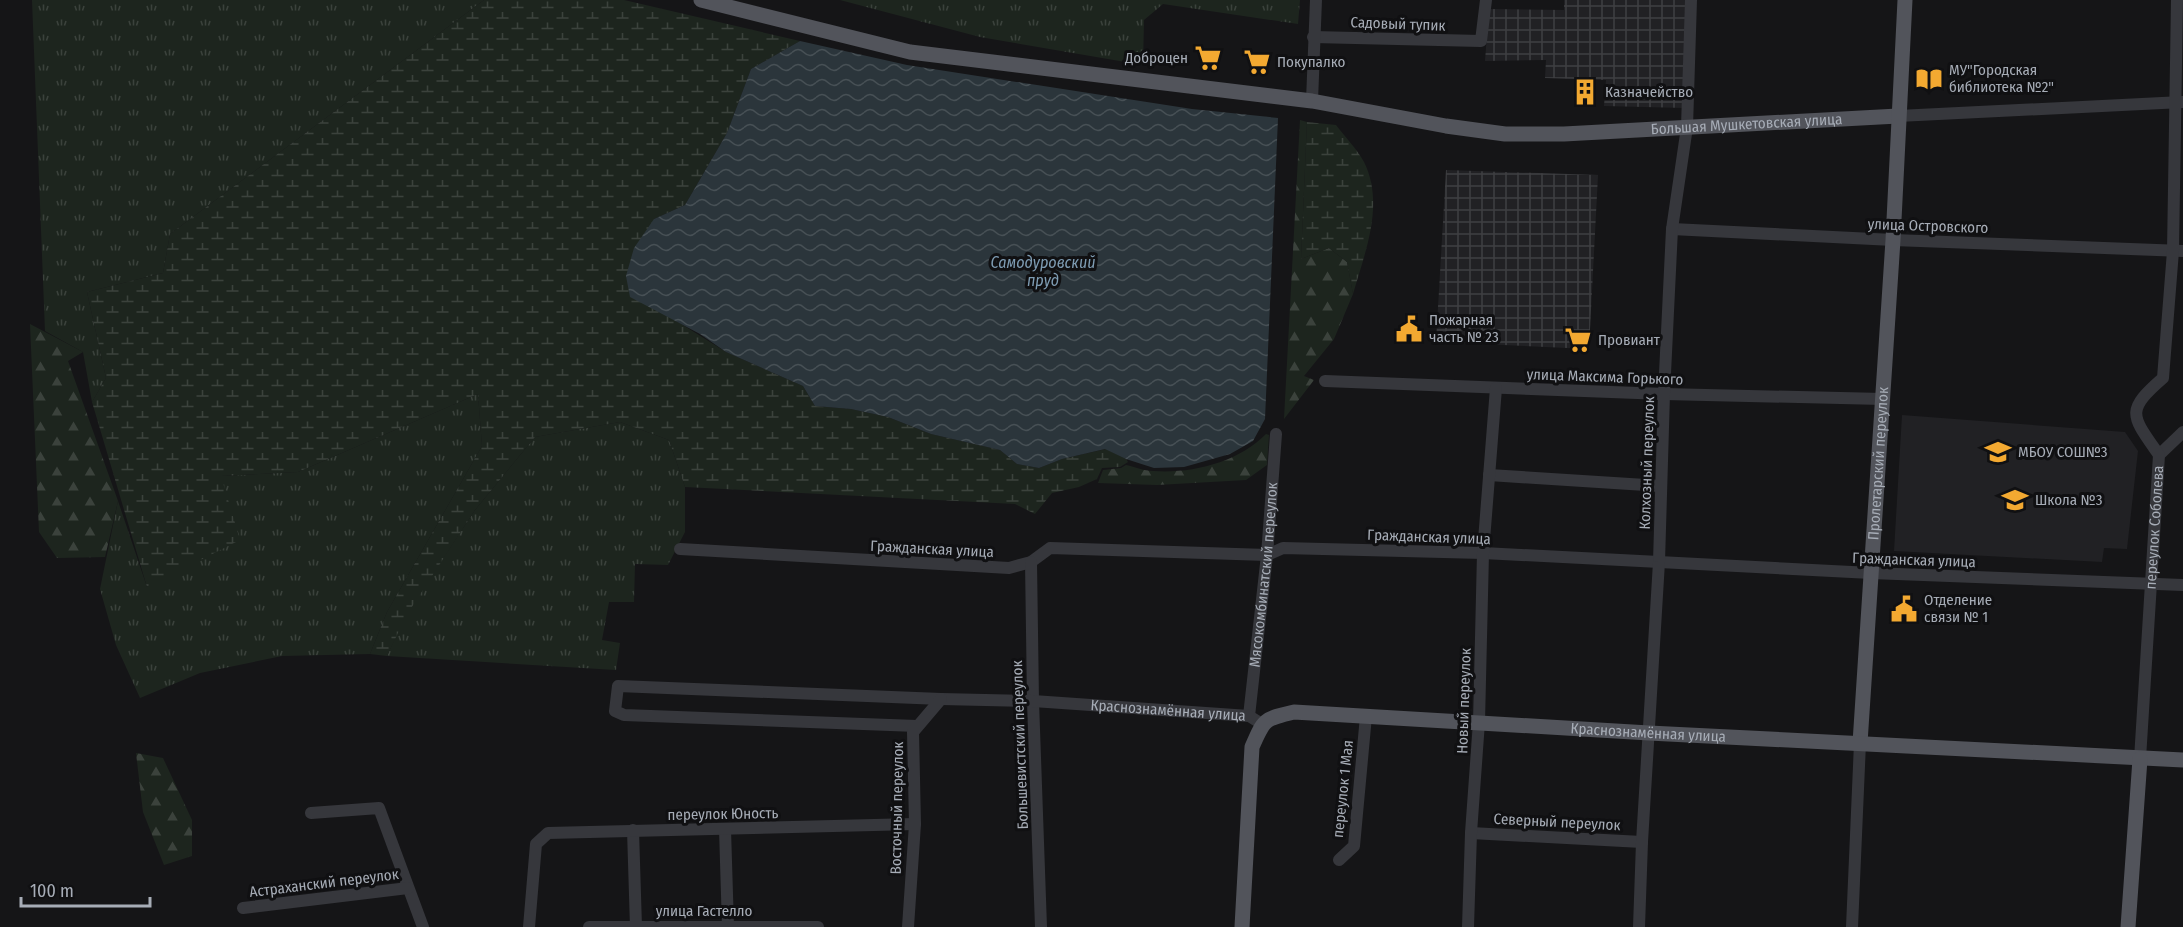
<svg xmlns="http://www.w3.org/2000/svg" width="2183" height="927" font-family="'Fira Sans Condensed',sans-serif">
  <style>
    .built { fill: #212124 }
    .industrial { fill: url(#industrial-grid) }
    .grass { fill: url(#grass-tufts) }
    .forest { fill: url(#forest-firs) }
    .wetland { fill: url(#wetland-marsh) }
    .water { fill: url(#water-waves) }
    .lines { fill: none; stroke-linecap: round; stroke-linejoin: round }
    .minor { stroke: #36373c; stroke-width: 12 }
    .major { stroke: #52545b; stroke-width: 15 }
    .labels { text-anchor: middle; stroke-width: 6; stroke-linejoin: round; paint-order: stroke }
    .street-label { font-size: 15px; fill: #a7adb7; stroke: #101012 }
    .poi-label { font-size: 15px; fill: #a7adb7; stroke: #101012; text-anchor: start }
    .water-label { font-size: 16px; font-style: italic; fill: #7e9cb3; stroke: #101012 }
  </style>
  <defs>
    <pattern id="industrial-grid" width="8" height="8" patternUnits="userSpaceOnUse" patternTransform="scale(1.5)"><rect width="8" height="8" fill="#212124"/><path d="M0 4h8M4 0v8" fill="none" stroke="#3e3f42"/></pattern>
    <pattern id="grass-tufts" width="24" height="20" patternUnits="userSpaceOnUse" patternTransform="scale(1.5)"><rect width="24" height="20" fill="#1d251e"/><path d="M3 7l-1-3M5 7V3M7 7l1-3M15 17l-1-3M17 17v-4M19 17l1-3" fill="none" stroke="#3b423c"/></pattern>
    <pattern id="forest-firs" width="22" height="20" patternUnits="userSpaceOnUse" patternTransform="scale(1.5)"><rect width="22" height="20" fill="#1d251e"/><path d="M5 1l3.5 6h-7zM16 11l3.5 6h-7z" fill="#3b423c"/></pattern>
    <pattern id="wetland-marsh" width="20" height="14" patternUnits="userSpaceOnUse" patternTransform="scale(1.5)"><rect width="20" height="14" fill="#1d251e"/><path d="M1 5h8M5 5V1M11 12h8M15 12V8" fill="none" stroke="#3b423c"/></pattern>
    <pattern id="water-waves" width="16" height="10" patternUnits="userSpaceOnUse" patternTransform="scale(1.5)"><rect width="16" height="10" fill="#2b353b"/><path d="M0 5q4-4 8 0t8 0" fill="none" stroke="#475055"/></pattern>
  </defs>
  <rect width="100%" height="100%" fill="#151517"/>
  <path class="built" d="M1902,415l223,17 13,19 -11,98 -23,-1 -2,14 -208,-11z"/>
  <g class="industrial">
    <path d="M1564,0h124l-3,108 -81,-2 2,-26 -61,-2 1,-18 -61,1 4,-52 75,1z"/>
    <path d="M1446,170l152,5 -9,174 -153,-7z"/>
  </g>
  <g class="grass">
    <path d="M32,0h452l-314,234 -7,39 -76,19 19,86 -14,24 -9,-50 -38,-21z"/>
    <path d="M840,0h460l-2,24 -135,-20 -19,16 -1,45 -163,-28z"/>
    <path d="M478,394l4,52 -95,166 -17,42 -88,2 -82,17 -60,25 -24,-53 -16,-56 18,-88 29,86 74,-111 77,-4z"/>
    <path d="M620,422l49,18 16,47v45l-17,33 -33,-1 -1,38h-25l-7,38 18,3 -4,27 -229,-14 18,-40 70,-106 60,-73z"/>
  </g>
  <g class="forest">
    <path d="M1300,120l7,2 -6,137 28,-11 18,14 6,32 -19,45 -30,37 10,4 -30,39z"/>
    <path d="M30,324l53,28 -15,9 50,140 -13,56 -48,1 -18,-26z"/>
    <path d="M1266,434l3,1 -2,30 -21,15 -89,5 -59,-2 5,-13 18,-2 5,-3c9,2 18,6 27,6 39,3 86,-9 113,-37z"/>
    <path d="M136,753l27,5 29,62v36l-28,9 -21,-53z"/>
  </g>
  <g class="wetland">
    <path d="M484,0h140l176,41 -49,28 -24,64 -42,72 -31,14 16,98 56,35 77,34 12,20 36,3 37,8 43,17 69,16 17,14 22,4 23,-9 44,-10 20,10 2,3 -8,5 -18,1 -5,11 -18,8 -27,6 -17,21 -20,-10 -330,-17 -16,-47 -49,-18 -85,15 -60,73 -69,106 -19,40 -17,-2 17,-42 95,-166 -4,-52 -180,78 -77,4 19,64 -93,47 -55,-185 14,-24 -19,-86 76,-19 7,-39z"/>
    <path d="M1307,122l29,3c9,12 21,24 28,37 21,42 1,90 -11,132l-6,-32 -18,-14 -28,11z"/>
  </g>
  <path class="water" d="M800,41l107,24 285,44 86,9 -13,301 -12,22 -23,13 -46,13 -30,1 -28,-9 -21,-10 -43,10 -23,9 -22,-4 -17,-14 -69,-16 -43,-17 -37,-8 -36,-3 -12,-20 -77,-34 -26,-18 -70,-37 -4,-21 8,-28 20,-29 31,-14 42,-72 24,-64z"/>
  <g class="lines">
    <g class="minor">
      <path d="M1313,37l168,4 5,-41"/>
      <path d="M1312,101l4,-101"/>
      <path d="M1898,116l284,-14"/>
      <path d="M1672,229l221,11 290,11"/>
      <path d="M1325,381l339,13 219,5"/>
      <path d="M2159,455l24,-23"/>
      <path d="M1489,475l172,11"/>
      <path d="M680,549l329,19 22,-6 19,-14 217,7 16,-7 200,5 388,20 312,12"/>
      <path d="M1031,562l2,139 8,226"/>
      <path id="s1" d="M1249,716l18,-161 9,-121"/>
      <path id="s2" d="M917,726l-293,-11 -9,-4 3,-25 323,13 92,2 216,15 13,8"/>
      <path id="s3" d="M2140,759l19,-304c-28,-40 -34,-44 4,-77l10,-127 4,-251"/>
      <path d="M311,813l68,-5 44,119"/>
      <path d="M725,829l3,98"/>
      <path d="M633,830l3,97"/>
      <path d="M1471,833l171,9"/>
      <path d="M1339,860l15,-14 12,-130"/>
      <path d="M243,908l165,-20"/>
      <path d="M529,927l7,-83 12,-11 367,-9"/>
      <path d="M589,927h229"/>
      <path d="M908,927l7,-103 -2,-92 28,-33"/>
      <path d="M1468,927l3,-94 8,-111 4,-169 13,-165"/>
      <path d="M1639,927l3,-85 17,-280 5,-168 8,-165 15,-102 4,-127"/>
      <path d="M1852,927l8,-184"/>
    </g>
    <g class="major">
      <path id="s4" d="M701,0l209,52 402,49 134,25 59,8h59l334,-18"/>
      <path id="s5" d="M1860,743l33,-503 12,-240"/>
      <path id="s6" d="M1242,927l10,-180c12,-28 12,-28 42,-35l355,21 534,27"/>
      <path d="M2128,927l12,-168"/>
    </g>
  </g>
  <defs>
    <g id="supermarket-bare" transform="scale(2.07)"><path d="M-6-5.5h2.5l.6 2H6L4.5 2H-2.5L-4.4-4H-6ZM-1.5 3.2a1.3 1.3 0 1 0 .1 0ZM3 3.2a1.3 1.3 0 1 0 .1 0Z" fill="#f3a931" stroke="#101012" stroke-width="2.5" paint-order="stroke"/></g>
    <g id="library-bare" transform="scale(2.07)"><path d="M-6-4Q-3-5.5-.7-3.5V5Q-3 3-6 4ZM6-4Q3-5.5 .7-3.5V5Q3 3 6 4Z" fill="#f3a931" stroke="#101012" stroke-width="2.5" paint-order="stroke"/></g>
    <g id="building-bare" transform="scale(2.07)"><path d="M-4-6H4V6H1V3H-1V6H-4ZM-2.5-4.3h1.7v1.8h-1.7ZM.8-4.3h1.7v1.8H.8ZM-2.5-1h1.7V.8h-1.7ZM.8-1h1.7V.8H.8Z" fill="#f3a931" stroke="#101012" stroke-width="2.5" paint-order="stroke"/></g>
    <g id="civic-bare" transform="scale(2.07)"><path d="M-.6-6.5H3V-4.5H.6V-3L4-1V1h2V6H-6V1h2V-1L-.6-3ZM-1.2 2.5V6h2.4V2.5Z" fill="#f3a931" stroke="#101012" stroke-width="2.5" paint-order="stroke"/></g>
    <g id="school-bare" transform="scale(2.07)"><path d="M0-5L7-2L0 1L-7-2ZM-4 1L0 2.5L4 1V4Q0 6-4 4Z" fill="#f3a931" stroke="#101012" stroke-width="2.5" paint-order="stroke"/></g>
  </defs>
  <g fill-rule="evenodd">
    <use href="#supermarket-bare" x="1208" y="58"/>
    <use href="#supermarket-bare" x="1257" y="62"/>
    <use href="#library-bare" x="1929" y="79"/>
    <use href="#building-bare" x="1585" y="92"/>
    <use href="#civic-bare" x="1409" y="329"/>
    <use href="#supermarket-bare" x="1578" y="340"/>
    <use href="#school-bare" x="1998" y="452"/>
    <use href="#school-bare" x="2015" y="500"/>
    <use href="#civic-bare" x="1904" y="609"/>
  </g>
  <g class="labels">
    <g class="street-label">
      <text transform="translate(1398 24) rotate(2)" y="5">Садовый тупик</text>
      <text dy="5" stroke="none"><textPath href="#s4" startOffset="1058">Большая Мушкетовская улица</textPath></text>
      <text transform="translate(1928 226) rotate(2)" y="5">улица Островского</text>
      <text transform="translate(1605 377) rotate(2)" y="5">улица Максима Горького</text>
      <text transform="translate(1647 463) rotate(-88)" y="5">Колхозный переулок</text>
      <text dy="5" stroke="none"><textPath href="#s5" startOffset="280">Пролетарский переулок</textPath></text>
      <text dy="5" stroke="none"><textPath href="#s3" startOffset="232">переулок Соболева</textPath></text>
      <text transform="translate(1429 537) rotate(2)" y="5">Гражданская улица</text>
      <text transform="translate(932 549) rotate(3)" y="5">Гражданская улица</text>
      <text transform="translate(1914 560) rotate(2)" y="5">Гражданская улица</text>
      <text dy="5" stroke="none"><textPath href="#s1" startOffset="142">Мясокомбинатский переулок</textPath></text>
      <text transform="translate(1464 701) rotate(-88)" y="5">Новый переулок</text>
      <text dy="5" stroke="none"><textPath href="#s2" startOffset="879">Краснознамённая улица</textPath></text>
      <text dy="5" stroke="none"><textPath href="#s6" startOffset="594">Краснознамённая улица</textPath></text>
      <text transform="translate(1020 745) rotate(-92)" y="5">Большевистский переулок</text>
      <text transform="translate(1343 789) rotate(-84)" y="5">переулок 1 Мая</text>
      <text transform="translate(897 808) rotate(-89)" y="5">Восточный переулок</text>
      <text transform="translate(723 814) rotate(-1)" y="5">переулок Юность</text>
      <text transform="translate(1557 822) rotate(3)" y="5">Северный переулок</text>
      <text transform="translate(324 883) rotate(-7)" y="5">Астраханский переулок</text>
      <text x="704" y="916">улица Гастелло</text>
    </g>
    <g class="poi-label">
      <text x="1188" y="63" text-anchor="end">Доброцен</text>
      <text x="1277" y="67">Покупалко</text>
      <text x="1949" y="75">МУ"Городская<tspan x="1949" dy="17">библиотека №2"</tspan></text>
      <text x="1605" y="97">Казначейство</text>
      <text x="1429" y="325">Пожарная<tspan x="1429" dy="17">часть № 23</tspan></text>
      <text x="1598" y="345">Провиант</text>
      <text x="2018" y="457">МБОУ СОШ№3</text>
      <text x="2035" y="505">Школа №3</text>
      <text x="1924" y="605">Отделение<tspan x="1924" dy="17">связи № 1</tspan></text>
    </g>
    <g class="water-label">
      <text x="1043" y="268">Самодуровский<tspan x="1043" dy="18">пруд</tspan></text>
    </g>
  </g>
  <path d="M21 897v9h129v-9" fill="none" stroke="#a7adb7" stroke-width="3"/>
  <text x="30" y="897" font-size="18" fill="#a7adb7" stroke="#101012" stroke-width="4.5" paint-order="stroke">100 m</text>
</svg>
